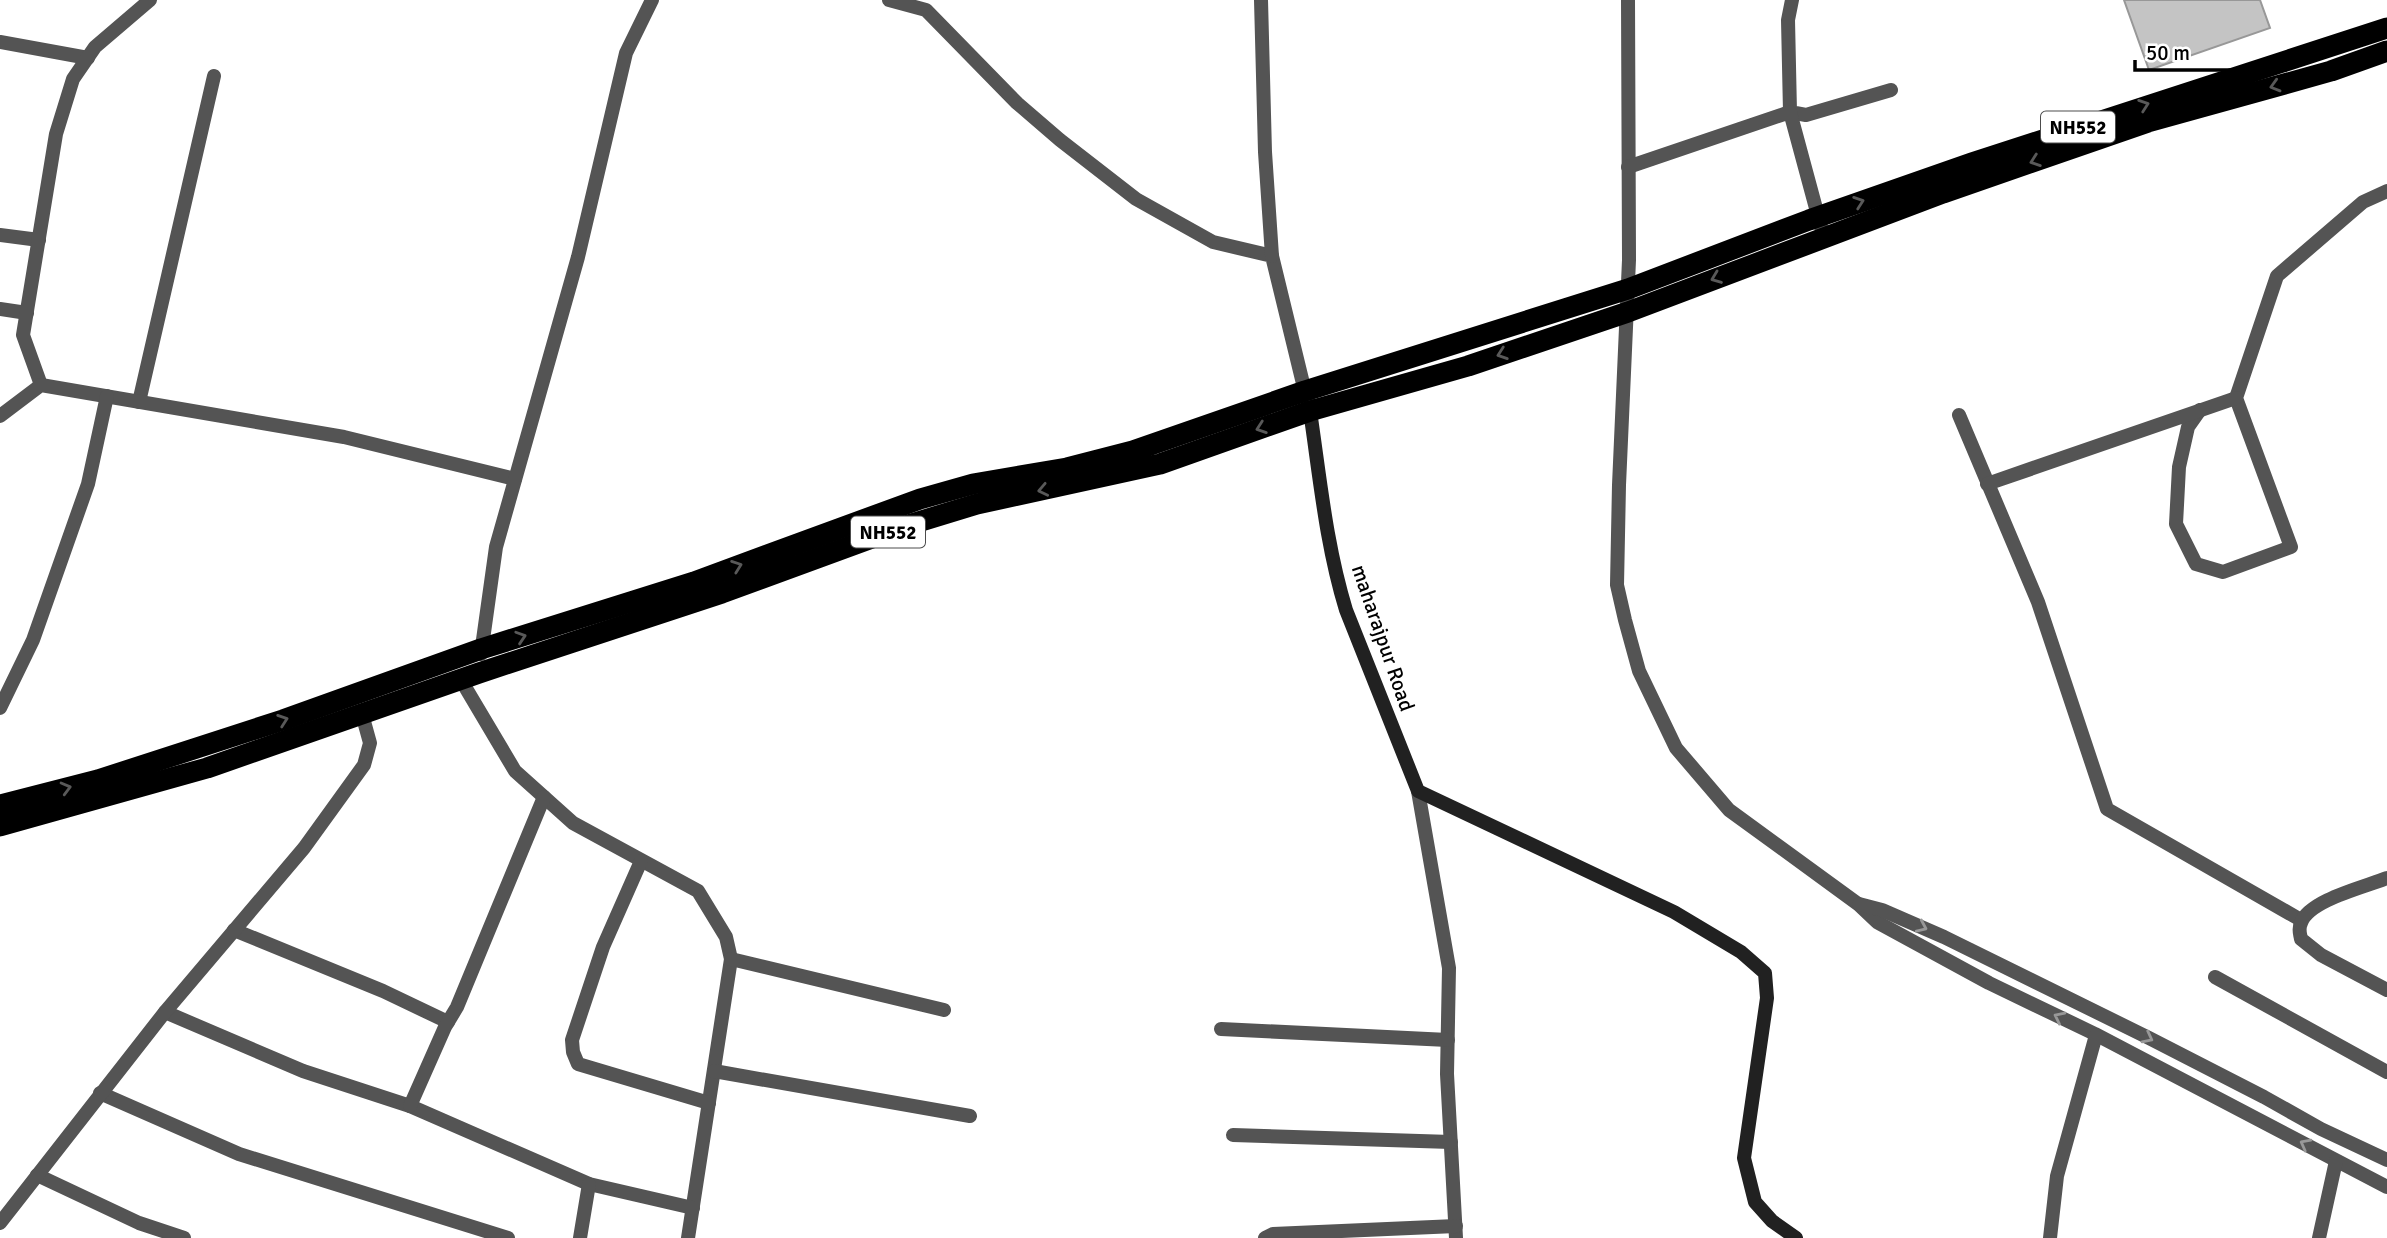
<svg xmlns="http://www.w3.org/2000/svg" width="2387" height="1238" font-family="Signika,sans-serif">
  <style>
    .building { fill: #c4c4c4; stroke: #989898; stroke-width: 2 }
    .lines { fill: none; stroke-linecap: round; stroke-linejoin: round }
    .street { stroke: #545454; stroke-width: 14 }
    .secondary { stroke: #212121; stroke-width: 14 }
    .highway { stroke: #000; stroke-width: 21 }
    .oneway { stroke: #595959 }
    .oneway2 { stroke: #989898 }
    .labels { text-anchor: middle; stroke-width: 7; stroke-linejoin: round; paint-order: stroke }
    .shield { fill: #fff; stroke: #4c4c4c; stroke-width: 2 }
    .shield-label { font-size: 19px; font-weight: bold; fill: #000 }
    .street-label { font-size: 21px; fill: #000; stroke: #fff }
  </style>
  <rect width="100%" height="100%" fill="#fff"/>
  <path class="building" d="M2124,0h136l10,28 -121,42z"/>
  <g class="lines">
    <g class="street">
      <path d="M889,0l37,10 91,93 43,37 76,59 77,43 59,14 35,144"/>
      <path d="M1261,0l4,152 7,104"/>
      <path d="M1628,0l1,260 -10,225 -2,100 8,35 14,51 37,77 53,62 129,94 19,18 112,61 106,51 292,153"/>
      <path d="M1792,0l-4,20 2,92 16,3 85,-25"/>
      <path d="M0,42l88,16"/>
      <path d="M1628,167l162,-55 34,126"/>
      <path d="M0,235l39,5"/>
      <path d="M0,309l27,4"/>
      <path d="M41,385l-18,-50 33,-201 17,-55 22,-32 55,-47"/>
      <path d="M139,402l75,-326"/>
      <path d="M2200,410l-12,17 -9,40 -3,57 20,40 27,8 68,-25 -55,-149 41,-122 86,-74 24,-11"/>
      <path d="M1959,415l79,187 69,207 194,111"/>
      <path d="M0,416l41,-31 303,52 171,42"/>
      <path d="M1987,484l249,-86"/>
      <path d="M481,654l15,-107 82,-290 48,-204 26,-53"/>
      <path d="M461,680l54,91 58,52 125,68 28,46 5,22 -43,279"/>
      <path d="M0,708l33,-68 55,-156 19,-88"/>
      <path d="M1418,791l31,177 -2,106 9,164"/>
      <path d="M641,861l-38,86 -31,93 1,12 5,12 131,39"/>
      <path d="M2387,878c-22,9 -78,22 -86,45 -3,6 -1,10 0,16l20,16 66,35"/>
      <path d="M1859,904l23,6 62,27 205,101 115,59 57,32 66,31"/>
      <path d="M234,930l149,61 65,31"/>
      <path d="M731,959l213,51"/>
      <path d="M2215,977l172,95"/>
      <path d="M165,1012l138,59 107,35 179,78 104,24"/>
      <path d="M1221,1029l227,11"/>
      <path d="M714,1071l256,45"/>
      <path d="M100,1093l139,61 269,84"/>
      <path d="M410,1106l35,-79 12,-20 87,-210"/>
      <path d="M1233,1135l218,7"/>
      <path d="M37,1175l102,48 45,15"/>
      <path d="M0,1223l165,-211 139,-164 60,-83 6,-22 -8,-29"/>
      <path d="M580,1238l9,-54"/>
      <path d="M1265,1238l8,-4 183,-8"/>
      <path d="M2050,1238l7,-62 39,-141"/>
      <path d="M2319,1238l17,-77"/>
    </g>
    <path class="secondary" d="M1310,411c10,67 16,134 36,199l72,181 256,121 67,40 24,21 2,25 -23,160 11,44 17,19 24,17"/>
    <g class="highway">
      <path d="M0,805l98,-25 185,-60 198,-71 213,-67 226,-83 53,-15 94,-16 66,-17 172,-60 323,-102 181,-69 163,-57 415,-135"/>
      <path d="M0,826l207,-58 272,-95 243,-80 183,-67 72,-22 183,-40 150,-53 158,-45 160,-54 315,-119 205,-71 183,-51 56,-20"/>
    </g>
  </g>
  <defs><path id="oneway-chevron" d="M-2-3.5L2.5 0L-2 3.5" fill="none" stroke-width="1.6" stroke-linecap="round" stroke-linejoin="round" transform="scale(1.75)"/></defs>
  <g class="oneway">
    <use href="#oneway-chevron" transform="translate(2275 86) rotate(164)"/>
    <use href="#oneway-chevron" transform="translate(2144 105) rotate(-19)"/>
    <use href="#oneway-chevron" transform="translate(2035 161) rotate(161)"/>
    <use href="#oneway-chevron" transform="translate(1859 202) rotate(-19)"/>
    <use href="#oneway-chevron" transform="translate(1716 278) rotate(159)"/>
    <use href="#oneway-chevron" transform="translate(1502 354) rotate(161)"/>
    <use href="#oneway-chevron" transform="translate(1261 428) rotate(161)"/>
    <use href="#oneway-chevron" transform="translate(1043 490) rotate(168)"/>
    <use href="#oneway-chevron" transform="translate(737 566) rotate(-20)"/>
    <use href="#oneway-chevron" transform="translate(521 637) rotate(-18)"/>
    <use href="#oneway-chevron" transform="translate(283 720) rotate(-19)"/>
    <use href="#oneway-chevron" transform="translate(66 788) rotate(-15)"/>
  </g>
  <g class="oneway2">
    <use href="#oneway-chevron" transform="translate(1922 927) rotate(24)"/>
    <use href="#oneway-chevron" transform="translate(2059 1017) rotate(-154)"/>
    <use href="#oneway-chevron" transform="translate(2148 1038) rotate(27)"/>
    <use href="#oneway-chevron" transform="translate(2305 1144) rotate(-152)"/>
  </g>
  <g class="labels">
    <g class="shield">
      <rect x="2041" y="111.5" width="74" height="31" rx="5"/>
      <rect x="851" y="516.5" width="74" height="31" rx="5"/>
    </g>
    <g class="shield-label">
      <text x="2078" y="134">NH552</text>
      <text x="888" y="539">NH552</text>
    </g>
    <g class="street-label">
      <text transform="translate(1383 638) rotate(71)" y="7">maharajpur Road</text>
    </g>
  </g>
  <path d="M2135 60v10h150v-10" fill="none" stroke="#000000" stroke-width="3.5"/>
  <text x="2146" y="60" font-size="21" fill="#000000" stroke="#ffffff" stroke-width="5" paint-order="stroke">50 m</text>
</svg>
